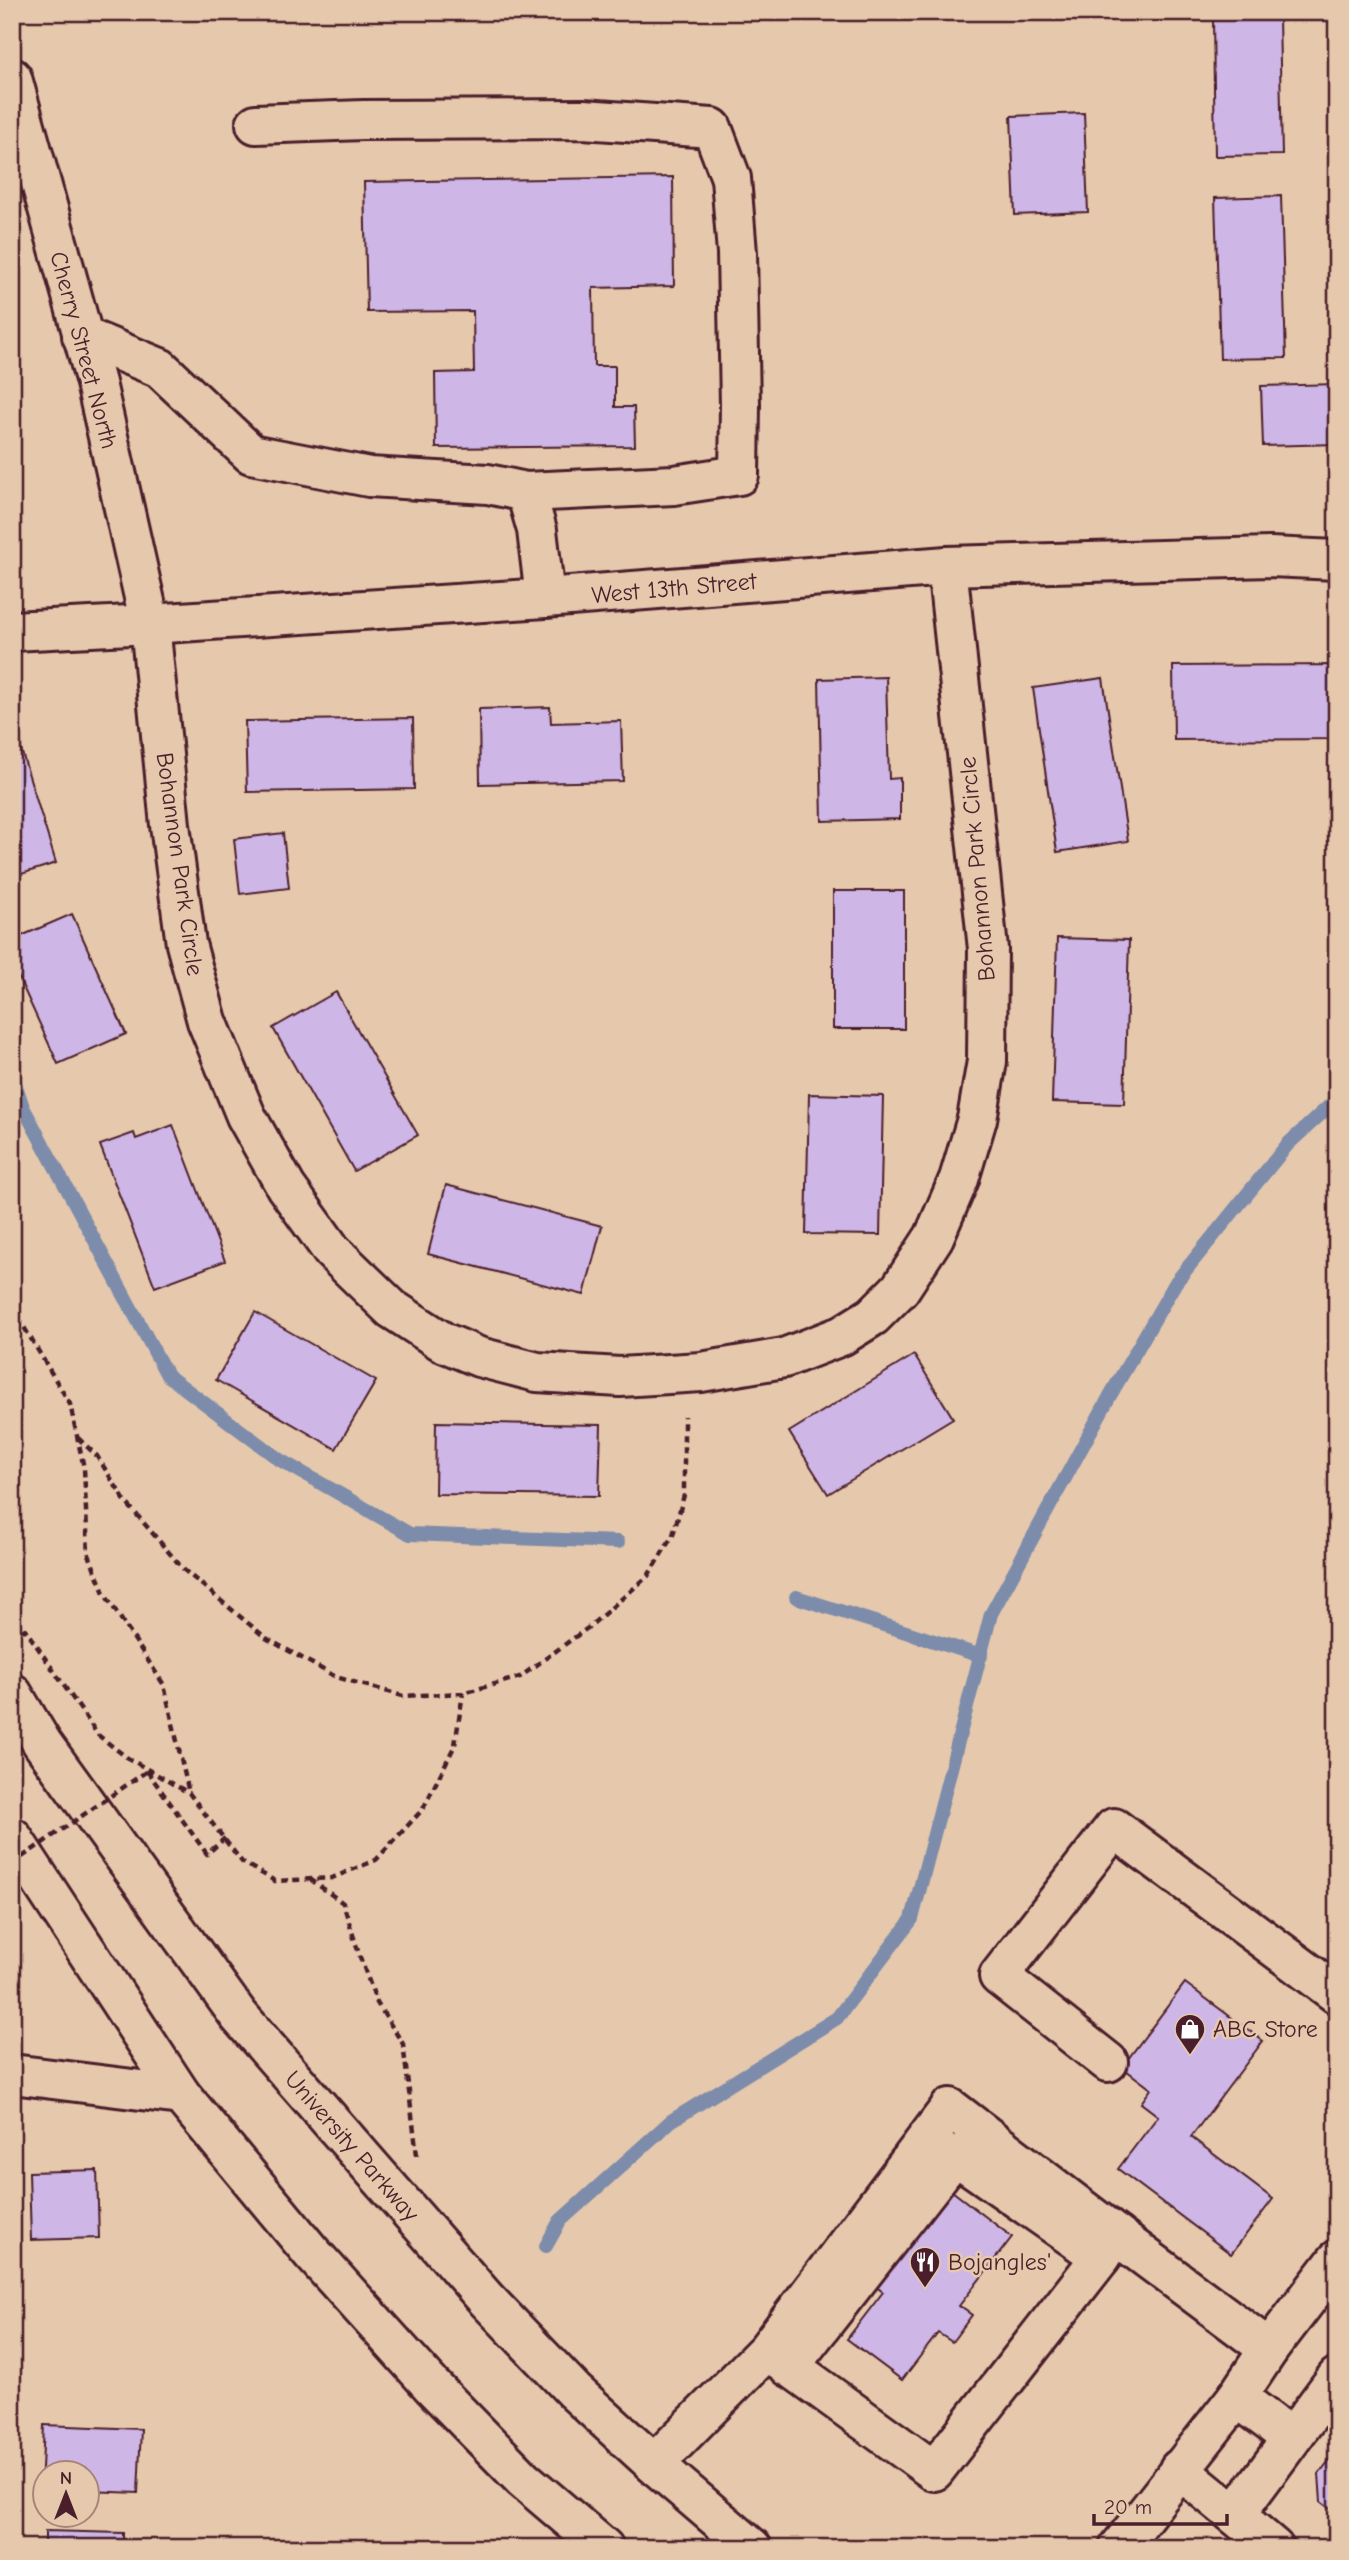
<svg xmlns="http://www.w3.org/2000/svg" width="1349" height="2560" font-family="'Comic Neue',sans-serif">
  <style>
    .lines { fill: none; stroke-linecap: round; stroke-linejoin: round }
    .stream { stroke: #7d8caa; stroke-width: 14 }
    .building { fill: #ceb7e6; stroke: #4a1f2b; stroke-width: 2 }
    .minor-casing { stroke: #4a1f2b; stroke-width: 44 }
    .major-casing { stroke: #4a1f2b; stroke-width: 44 }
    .path { stroke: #4a1f2b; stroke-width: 4.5; stroke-dasharray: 7 5; stroke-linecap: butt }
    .minor { stroke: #e6c9ad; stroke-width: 38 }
    .major { stroke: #e6c9ad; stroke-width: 38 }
    .path-bridge { stroke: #4a1f2b; stroke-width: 4.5; stroke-dasharray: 7 5; stroke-linecap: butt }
    .labels { text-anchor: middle; stroke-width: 5; stroke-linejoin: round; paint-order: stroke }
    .street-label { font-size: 24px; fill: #4a1f2b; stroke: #e6c9ad }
    .poi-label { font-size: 24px; fill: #4a1f2b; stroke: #e6c9ad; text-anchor: start }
  </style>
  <rect width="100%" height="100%" fill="#e6c9ad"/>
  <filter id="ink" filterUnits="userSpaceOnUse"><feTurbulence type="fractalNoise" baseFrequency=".0143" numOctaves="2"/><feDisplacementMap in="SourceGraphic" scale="14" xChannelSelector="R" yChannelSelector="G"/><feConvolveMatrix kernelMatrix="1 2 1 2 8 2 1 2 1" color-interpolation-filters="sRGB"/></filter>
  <g filter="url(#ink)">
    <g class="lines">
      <g class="stream">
        <path d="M12,1074l11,33 144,268 113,85 130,74 208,8"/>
        <path d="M796,1597l185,59"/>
        <path d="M546,2246l14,-25 111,-100 166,-103 75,-99 79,-305 120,-220 65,-112 112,-138 49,-45"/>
        <path d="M460,2548l2,-5"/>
      </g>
    </g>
    <g class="building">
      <path d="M1279,18l3,137 -67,1 -2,-136z"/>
      <path d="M1084,113l4,99 -73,3 -4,-99z"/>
      <path d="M673,177l1,109 -81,2 1,78h21v41h19l1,39 -199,2 -1,-75 39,-1 -1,-61 -106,1 -3,-130z"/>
      <path d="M1281,196l5,162 -66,1 -5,-161z"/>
      <path d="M1337,384v60l-74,2 -2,-60z"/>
      <path d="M1337,665v74l-163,1 -1,-74z"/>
      <path d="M886,677l3,102 11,-1v41l-78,2 -3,-142z"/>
      <path d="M1103,678l25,163 -71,11 -24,-164z"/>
      <path d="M550,707l1,16 70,-2 2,60 -143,3 -1,-75z"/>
      <path d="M413,718l1,71 -167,3 -2,-71z"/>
      <path d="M15,730l41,133 -44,14v-146z"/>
      <path d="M283,833l6,55 -49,6 -6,-55z"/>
      <rect x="833" y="891" width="71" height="138"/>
      <path d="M72,914l54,120 -68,30 -46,-101v-23z"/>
      <path d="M1057,938l72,2 -5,164 -72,-2z"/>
      <path d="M336,992l82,143 -64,36 -81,-143z"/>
      <path d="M809,1094l74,2 -3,139 -74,-1z"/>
      <path d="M173,1125l52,136 -70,26 -55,-142 34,-12 2,6z"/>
      <path d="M446,1185l156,41 -18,69 -156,-41z"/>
      <path d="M255,1312l121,69 -40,68 -120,-69z"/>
      <path d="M914,1355l39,63 -125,76 -39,-62z"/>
      <path d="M436,1422l165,3 -2,71 -164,-2z"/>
      <path d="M1185,1983l78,58 -72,96 82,62 -42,55 -113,-85 40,-53 -17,-13 10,-14 -29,-22z"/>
      <path d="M97,2170l2,68 -68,2 -2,-68z"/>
      <path d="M952,2191l60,46 -53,69 13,9 -20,27 -14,-9 -36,47 -55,-41 36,-47 -8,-6 29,-49 7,6z"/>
      <path d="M44,2425l97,4 -3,64 -50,-2v-19h-42v18h-5z"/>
      <path d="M1337,2450v64l-16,-12 -2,-28z"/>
      <path d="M45,2531l78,2v15h-78z"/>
    </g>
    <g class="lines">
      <g class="minor-casing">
        <g id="minor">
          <path d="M12,78l84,305 54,241 20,201 16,119 21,77 39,95 40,71 46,64 60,58 51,33 36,15 58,15 83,5 81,-5 83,-14 57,-22 32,-20 27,-27 34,-52 25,-58 18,-60 10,-58 1,-112 -41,-383"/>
          <path d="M256,124l107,-4 220,-1 129,9 19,50 6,75 3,152 -1,70 -65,10 -148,7"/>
          <path d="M82,336l78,32 91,86 118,23 119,7 38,8 11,38 8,68"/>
          <path d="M12,631l138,-7 395,-26 402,-32 323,-9 67,3"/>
          <path d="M1108,2062l-109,-86 115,-148 223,166"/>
          <path d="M1116,2235l153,114"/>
          <path d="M789,2367l166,-212 146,102"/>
          <path d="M1237,2397l54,41"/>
          <path d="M654,2464l113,-114 183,-242 166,127 -15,22 -167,214 -167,-121"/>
          <path d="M1179,2469l56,46"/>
          <path d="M1274,2548l-39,-33 102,-138"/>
        </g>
      </g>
      <g class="major-casing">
        <g id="major">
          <path d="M12,1693l30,50 197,273 247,283 88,92 80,73 98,84"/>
          <path d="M12,1837l169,258 130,157 121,134 91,93 81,69"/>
          <path d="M12,2074l169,21"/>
          <path d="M1119,2548l118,-151 32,-48 68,-89"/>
        </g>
      </g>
      <g class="path">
        <path d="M12,1307l58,97 14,64 4,84 16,41 60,92 25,108"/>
        <path d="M78,1438l19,18 28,45 59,69 82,68 70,39 67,19 60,-3 57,-16 69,-50 59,-51 25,-41 11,-40v-79"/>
        <path d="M12,1638l13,-9 73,106 28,22 63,36 53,69 33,19 57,-3 44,-18 47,-51 32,-64 8,-52"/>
        <path d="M147,1771l60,83 18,-16"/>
        <path d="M310,1879l33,24 17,54 17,46 26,41 14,111"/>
      </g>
      <use href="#minor" class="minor"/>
      <use href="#major" class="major"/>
      <path class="path-bridge" d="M12,1864l135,-93"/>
    </g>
  </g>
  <defs>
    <g id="shop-pin" transform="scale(1.575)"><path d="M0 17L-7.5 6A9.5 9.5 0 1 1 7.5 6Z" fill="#4a1f2b" stroke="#e6c9ad"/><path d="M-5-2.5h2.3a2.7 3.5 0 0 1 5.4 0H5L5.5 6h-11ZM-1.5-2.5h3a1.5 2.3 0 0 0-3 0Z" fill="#fff"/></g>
    <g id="restaurant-pin" transform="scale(1.575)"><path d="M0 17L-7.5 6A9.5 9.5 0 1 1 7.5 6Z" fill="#4a1f2b" stroke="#e6c9ad"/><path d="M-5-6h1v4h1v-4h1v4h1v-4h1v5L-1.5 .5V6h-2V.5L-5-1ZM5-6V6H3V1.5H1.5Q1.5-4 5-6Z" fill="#fff"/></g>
  </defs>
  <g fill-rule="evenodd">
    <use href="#shop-pin" x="1190" y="2029"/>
    <use href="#restaurant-pin" x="925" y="2262"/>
  </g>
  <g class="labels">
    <g class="street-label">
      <text transform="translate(84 350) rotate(75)" y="8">Cherry Street North</text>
      <text transform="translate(674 588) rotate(-5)" y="8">West 13th Street</text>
      <text transform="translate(180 864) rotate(82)" y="8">Bohannon Park Circle</text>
      <text transform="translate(977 869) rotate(-95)" y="8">Bohannon Park Circle</text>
      <text transform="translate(352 2146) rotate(49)" y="8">University Parkway</text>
    </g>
    <g class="poi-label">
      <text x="1213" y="2037">ABC Store</text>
      <text x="948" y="2270">Bojangles'</text>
    </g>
  </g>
  <rect width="1349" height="2560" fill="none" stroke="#e6c9ad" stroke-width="42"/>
  <rect x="21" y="21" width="1307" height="2518" fill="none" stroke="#4a1f2b" stroke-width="2.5" filter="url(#ink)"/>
  <g transform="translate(66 2494)"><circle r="33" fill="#e6c9ad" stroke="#a88579" stroke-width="2"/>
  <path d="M0-5L12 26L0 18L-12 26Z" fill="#4a1f2b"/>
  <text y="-10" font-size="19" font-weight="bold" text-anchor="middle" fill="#4a1f2b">N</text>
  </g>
  <path d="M1094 2514v10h133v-10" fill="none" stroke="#4a1f2b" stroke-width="3.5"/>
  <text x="1104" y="2514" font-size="21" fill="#4a1f2b" stroke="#e6c9ad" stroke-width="5" paint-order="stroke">20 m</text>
</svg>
